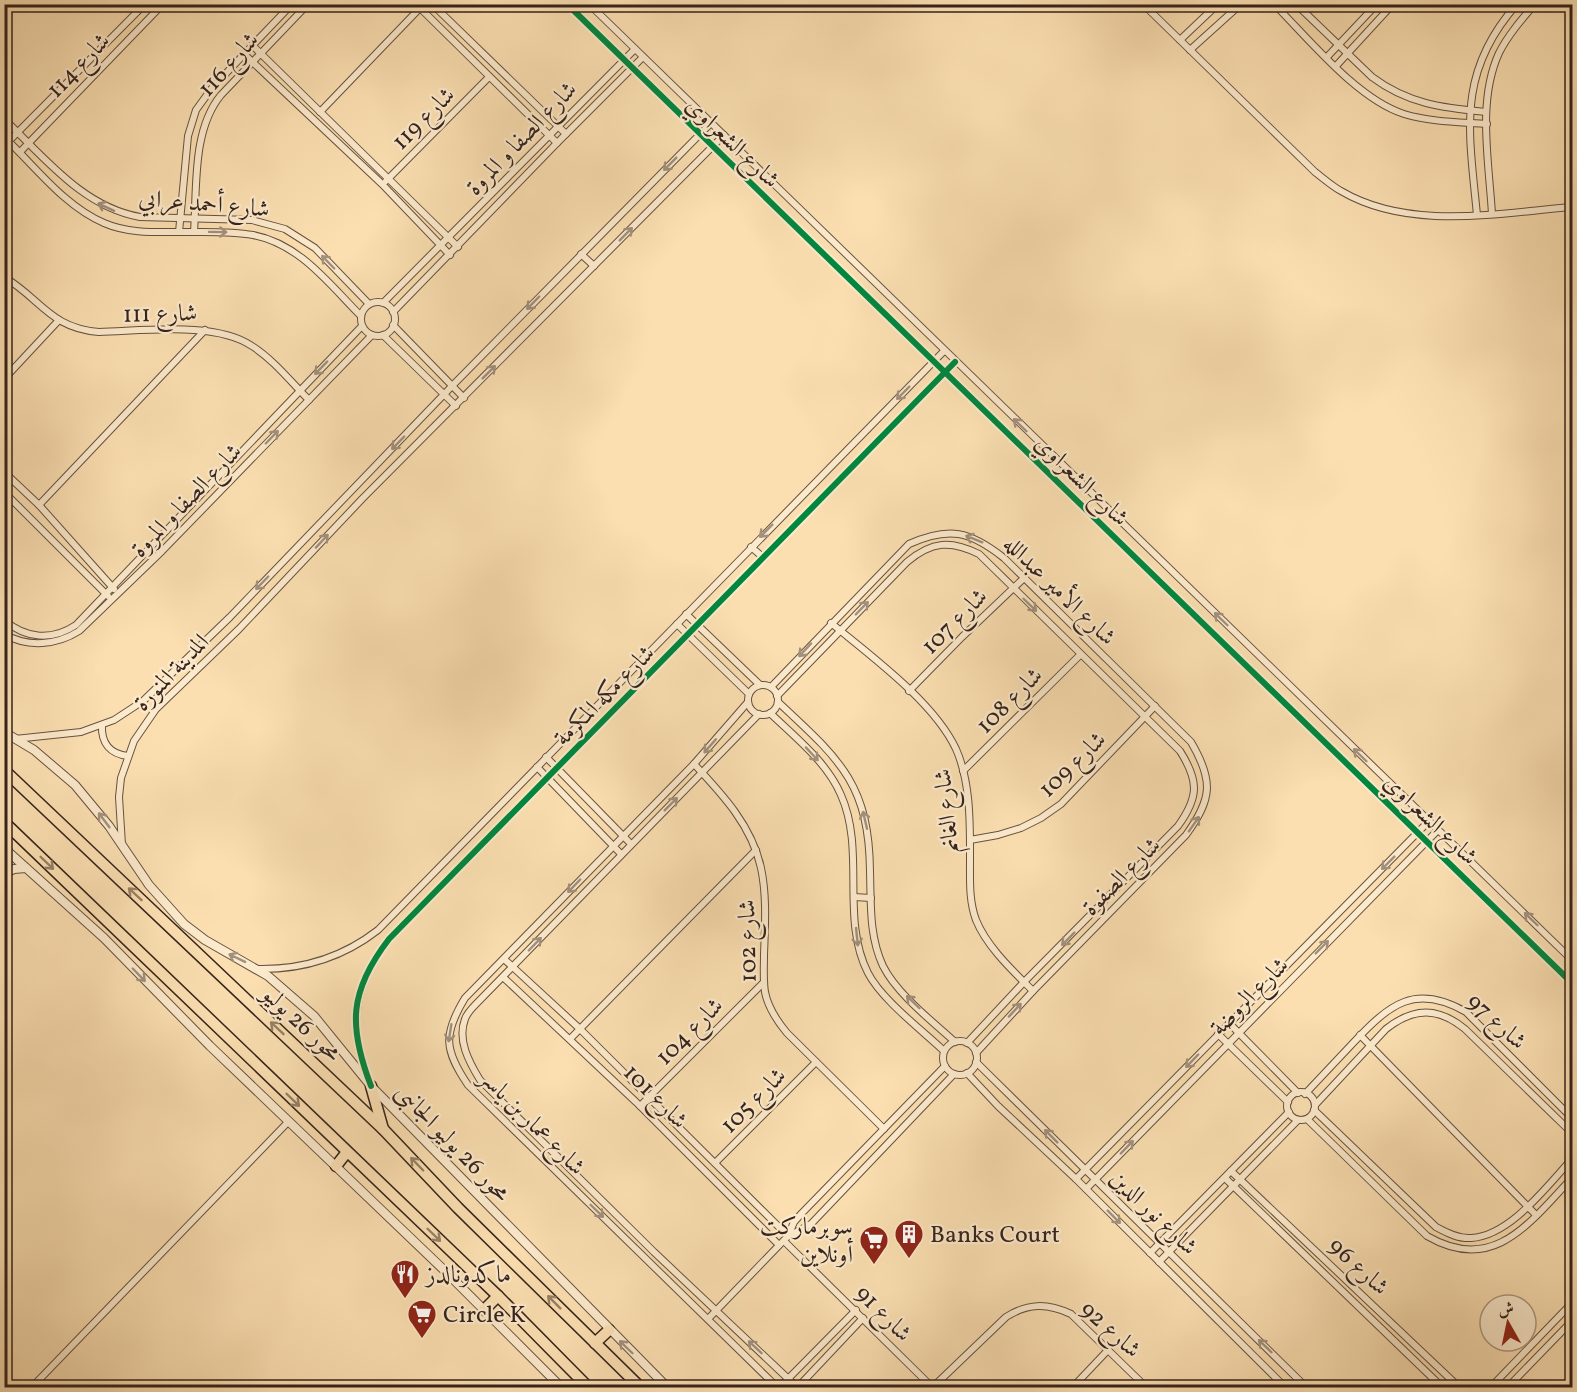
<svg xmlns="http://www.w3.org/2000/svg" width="1577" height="1392" font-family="Vollkorn,Amiri,serif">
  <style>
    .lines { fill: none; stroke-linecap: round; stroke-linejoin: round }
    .minor-casing { stroke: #665241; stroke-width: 8 }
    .tertiary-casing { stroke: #665241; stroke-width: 10 }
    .trunk-casing { stroke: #35231c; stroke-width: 13 }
    .minor { stroke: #fceacc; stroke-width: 6 }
    .tertiary { stroke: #fceacc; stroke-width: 8 }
    .trunk { stroke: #fbdfb1; stroke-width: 10 }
    .cycleway-casing { stroke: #fceacc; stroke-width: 10 }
    .cycleway { stroke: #00873e; stroke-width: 6 }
    .oneway { stroke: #a2907d }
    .oneway2 { stroke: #988166 }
    .labels { text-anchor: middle; stroke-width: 4.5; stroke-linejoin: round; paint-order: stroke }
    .street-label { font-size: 24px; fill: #35231c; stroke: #fceacc }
    .poi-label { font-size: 24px; fill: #35231c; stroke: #fceacc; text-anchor: start }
  </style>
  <rect width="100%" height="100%" fill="#fbdfb1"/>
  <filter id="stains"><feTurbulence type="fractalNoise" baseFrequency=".00333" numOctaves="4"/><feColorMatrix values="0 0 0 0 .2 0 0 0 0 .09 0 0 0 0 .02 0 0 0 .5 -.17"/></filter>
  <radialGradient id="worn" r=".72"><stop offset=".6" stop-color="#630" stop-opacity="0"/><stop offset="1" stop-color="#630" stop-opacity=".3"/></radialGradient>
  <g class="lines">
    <g class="minor-casing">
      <g id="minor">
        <path d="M416,4l141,139"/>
        <path d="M432,4l134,130"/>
        <path d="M567,4l1005,979"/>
        <path d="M589,4l983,956"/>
        <path d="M1143,4l172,168c8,6 17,14 26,19 68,40 157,22 231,16"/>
        <path d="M1274,4c35,35 83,95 130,110 26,8 56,8 83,10"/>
        <path d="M1296,4l76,73c36,27 71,31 114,35"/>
        <path d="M1180,40l38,-36"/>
        <path d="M252,45l206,202"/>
        <path d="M1190,50l51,-46"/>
        <path d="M244,54l138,130 68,71"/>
        <path d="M1327,57l50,-53"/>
        <path d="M1336,66l57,-62"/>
        <path d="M320,112l100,-104"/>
        <path d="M4,119c41,39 79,88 136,98l112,3 33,9 30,19 54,56"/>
        <path d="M4,137c31,29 60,69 100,86 25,11 54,9 81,9 22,0 46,-1 68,3 47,9 76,49 108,81"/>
        <path d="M9,141l136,-137"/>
        <path d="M20,152l143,-148"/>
        <path d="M386,181l103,-104"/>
        <path d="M1492,214c-3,-52 -15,-113 7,-161 9,-18 23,-34 36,-49"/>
        <path d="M1477,215c-8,-84 -21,-142 40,-211"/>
        <path d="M179,232l9,-96 8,-26 16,-22 80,-84"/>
        <path d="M194,232c3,-44 -2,-102 27,-137l87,-91"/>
        <path d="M581,254l13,12"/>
        <path d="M4,277c37,22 46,51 95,55 44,-1 117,-11 153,14 22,14 39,36 57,54"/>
        <circle cx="378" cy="319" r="17"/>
        <path d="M383,303l252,-254"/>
        <path d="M393,312l164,-169 86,-86"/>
        <path d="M393,325l71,73"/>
        <path d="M383,335l73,71"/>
        <path d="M4,379l55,-59"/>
        <path d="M4,472l35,33 75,84"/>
        <path d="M4,492l104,104"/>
        <path d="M39,505l166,-175"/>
        <path d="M751,547l13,11"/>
        <path d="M686,614l74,71"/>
        <path d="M4,620c22,19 48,21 72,5l286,-299"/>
        <path d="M831,623c40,33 103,79 125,126 15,34 14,76 14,112 0,20 -1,40 6,59 11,27 37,51 57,71"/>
        <path d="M677,624l72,70"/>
        <path d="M4,634c24,14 53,11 75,-3l83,-80 210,-216"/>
        <circle cx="763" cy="700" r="15"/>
        <path d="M771,687l138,-143c40,-18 61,-13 95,14l187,184c23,39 21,57 -5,93l-153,156 -57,62"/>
        <path d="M909,691l53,-54 62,-59"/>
        <path d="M777,696l130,-134c25,-21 44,-22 72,-8l201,197c19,30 19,46 -2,75l-154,156 -57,61"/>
        <path d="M748,702l-54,62 -229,234c-22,36 -21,52 3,87l310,303"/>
        <path d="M778,702c61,57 91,81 92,169 1,33 -1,65 13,95 14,28 49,55 72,76"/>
        <path d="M770,713c25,24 57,49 71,82 25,56 -1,123 27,178 14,27 54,57 76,78"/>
        <path d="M759,714l-282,289c-4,4 -10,10 -12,16 -8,21 4,43 15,61l174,172 144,136"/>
        <path d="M102,725c-1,18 8,29 26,31"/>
        <path d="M15,739l66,-7 33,-12 29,-19 87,-84 223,-232 258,-262"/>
        <path d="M546,757l85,87"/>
        <path d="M694,764c29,31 58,62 67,104 6,28 4,58 3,87 0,12 -1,25 1,37 3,16 12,29 22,41l97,96"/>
        <path d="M537,767l84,87"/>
        <path d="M963,771l117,-116"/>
        <path d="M970,840l28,-5 23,-7 20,-10 20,-14 94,-98"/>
        <path d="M122,845l-3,-48 2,-19 13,-37 22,-32 83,-80 123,-130 362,-364"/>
        <path d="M854,897l17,1"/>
        <path d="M504,959l76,70 208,207"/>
        <path d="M257,969c45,1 85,-11 121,-39l566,-579"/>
        <path d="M503,977l133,125 143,143"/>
        <path d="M1229,1023l69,70"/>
        <path d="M1218,1034l70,68"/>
        <path d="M1360,1035l176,180"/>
        <path d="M570,1039l186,-189"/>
        <circle cx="960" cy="1058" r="17"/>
        <path d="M976,1062l331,326"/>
        <path d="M967,1073l31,33 78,73 210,209"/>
        <path d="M368,1080c-20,-56 -15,-94 21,-141l566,-577"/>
        <circle cx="1301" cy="1106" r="14"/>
        <path d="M1305,1094c17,-18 33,-35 49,-52 36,-38 61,-59 112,-30l106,106"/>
        <path d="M1315,1105l71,-76c28,-22 52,-22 79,0l107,104"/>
        <path d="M640,1106l124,-124"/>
        <path d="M1314,1110l122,117c11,6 23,12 35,11 39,-2 76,-52 101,-79"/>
        <path d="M1307,1119l120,117c67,39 103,-14 145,-58"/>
        <path d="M715,1163l101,-101"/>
        <path d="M1231,1171l229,217"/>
        <path d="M1225,1178l218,210"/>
        <path d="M1076,1179l353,-358"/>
        <path d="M1086,1189l352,-359"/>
        <path d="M789,1236l22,-12 143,-150"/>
        <path d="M784,1241l149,147"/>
        <path d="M1150,1253l139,-141"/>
        <path d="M1159,1262l139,-142"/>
        <path d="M708,1319l80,-83 6,-14 8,-9 143,-147"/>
        <path d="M933,1387l73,-70c22,-14 41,-14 65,-3l76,74"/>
        <path d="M28,1388l6,-3 255,-264"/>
        <path d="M779,1388l77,-78"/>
        <path d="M797,1388l66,-70"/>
        <path d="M1072,1388l36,-38"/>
        <path d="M1490,1388l82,-85"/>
        <path d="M1507,1388l65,-67"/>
      </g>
    </g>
    <g class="tertiary-casing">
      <g id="tertiary">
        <path d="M4,732l30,18 41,35 34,41 40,59 35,39 21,16 63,36 46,40 57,70 297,302"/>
        <path d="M4,848l100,90 106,108 235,225 117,117"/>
        <path d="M4,874l10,-5 12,-1"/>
      </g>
    </g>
    <g class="trunk-casing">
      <g id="trunk">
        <path d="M4,770l379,359 75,79 183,180"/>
        <path d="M4,822l494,474 91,92"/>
        <path d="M371,1086l12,43"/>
        <path d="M336,1166l11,-14"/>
        <path d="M484,1310l14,-14"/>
        <path d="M595,1343l14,-13"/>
      </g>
    </g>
    <use href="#minor" class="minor"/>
    <use href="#tertiary" class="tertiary"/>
    <use href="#trunk" class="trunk"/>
    <g class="cycleway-casing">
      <g id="cycleway">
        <path d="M567,4l1005,979"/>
        <path d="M371,1086c-23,-60 -22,-95 18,-147l566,-577"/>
      </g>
    </g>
    <use href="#cycleway" class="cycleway"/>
  </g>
  <defs><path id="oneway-shaft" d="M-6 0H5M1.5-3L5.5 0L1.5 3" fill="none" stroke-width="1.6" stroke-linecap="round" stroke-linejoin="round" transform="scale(1.5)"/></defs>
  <g class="oneway">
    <use href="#oneway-shaft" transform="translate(670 164) rotate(135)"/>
    <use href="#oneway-shaft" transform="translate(106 207) rotate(-155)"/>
    <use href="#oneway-shaft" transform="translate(218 232) rotate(1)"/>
    <use href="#oneway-shaft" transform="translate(626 234) rotate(-45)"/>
    <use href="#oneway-shaft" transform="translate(328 262) rotate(-134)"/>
    <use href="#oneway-shaft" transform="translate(533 303) rotate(134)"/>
    <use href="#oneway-shaft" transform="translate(321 368) rotate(134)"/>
    <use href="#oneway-shaft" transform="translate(489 372) rotate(-45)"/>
    <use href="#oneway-shaft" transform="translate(903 393) rotate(135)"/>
    <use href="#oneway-shaft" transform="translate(1020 425) rotate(-136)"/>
    <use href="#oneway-shaft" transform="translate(272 437) rotate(-46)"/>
    <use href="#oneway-shaft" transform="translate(398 443) rotate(134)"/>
    <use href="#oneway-shaft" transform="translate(766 531) rotate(135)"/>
    <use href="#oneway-shaft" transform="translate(974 539) rotate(-158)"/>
    <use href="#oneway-shaft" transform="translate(322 541) rotate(-47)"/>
    <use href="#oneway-shaft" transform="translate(262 583) rotate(134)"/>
    <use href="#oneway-shaft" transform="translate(1030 605) rotate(44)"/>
    <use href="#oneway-shaft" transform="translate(862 608) rotate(-46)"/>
    <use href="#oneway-shaft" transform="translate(1221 619) rotate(-136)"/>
    <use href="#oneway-shaft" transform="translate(805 650) rotate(133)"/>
    <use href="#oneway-shaft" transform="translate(710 746) rotate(131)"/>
    <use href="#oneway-shaft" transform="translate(812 754) rotate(47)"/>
    <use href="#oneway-shaft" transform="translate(1360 755) rotate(-136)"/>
    <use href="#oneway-shaft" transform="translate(671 804) rotate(-45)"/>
    <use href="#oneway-shaft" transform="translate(104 820) rotate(-127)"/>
    <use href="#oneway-shaft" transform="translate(865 820) rotate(-103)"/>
    <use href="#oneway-shaft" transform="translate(1194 824) rotate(-55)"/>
    <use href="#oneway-shaft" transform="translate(1388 863) rotate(135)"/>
    <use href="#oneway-shaft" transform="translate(574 886) rotate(134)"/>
    <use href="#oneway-shaft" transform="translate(1531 919) rotate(-136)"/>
    <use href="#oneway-shaft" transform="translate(857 937) rotate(84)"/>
    <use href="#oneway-shaft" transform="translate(1068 939) rotate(135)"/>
    <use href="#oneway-shaft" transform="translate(535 944) rotate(-46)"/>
    <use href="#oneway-shaft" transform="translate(1322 947) rotate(-45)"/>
    <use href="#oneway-shaft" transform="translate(237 958) rotate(-154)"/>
    <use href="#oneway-shaft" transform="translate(139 975) rotate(46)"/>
    <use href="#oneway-shaft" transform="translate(913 1002) rotate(-136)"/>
    <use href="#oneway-shaft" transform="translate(1015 1010) rotate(-47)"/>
    <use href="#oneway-shaft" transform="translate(450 1033) rotate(99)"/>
    <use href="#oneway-shaft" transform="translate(1192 1061) rotate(134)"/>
    <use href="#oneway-shaft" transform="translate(1051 1136) rotate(-135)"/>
    <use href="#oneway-shaft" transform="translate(1127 1147) rotate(-46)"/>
    <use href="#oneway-shaft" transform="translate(597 1211) rotate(44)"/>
    <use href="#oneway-shaft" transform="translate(1114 1217) rotate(45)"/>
    <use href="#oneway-shaft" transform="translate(1265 1346) rotate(-136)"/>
    <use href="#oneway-shaft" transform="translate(626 1347) rotate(-136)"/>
    <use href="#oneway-shaft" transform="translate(755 1347) rotate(-137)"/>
  </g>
  <g class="oneway2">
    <use href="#oneway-shaft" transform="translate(47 863) rotate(44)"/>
    <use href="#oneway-shaft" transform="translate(135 894) rotate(-137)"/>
    <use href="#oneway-shaft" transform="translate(277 1028) rotate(-137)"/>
    <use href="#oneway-shaft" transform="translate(293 1100) rotate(44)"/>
    <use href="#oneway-shaft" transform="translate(417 1164) rotate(-134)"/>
    <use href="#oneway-shaft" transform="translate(434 1235) rotate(44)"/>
    <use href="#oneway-shaft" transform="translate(554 1302) rotate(-135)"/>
  </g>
  <defs>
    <g id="building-pin" transform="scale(1.5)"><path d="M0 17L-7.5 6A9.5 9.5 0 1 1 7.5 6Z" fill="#8f2418" stroke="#fceacc"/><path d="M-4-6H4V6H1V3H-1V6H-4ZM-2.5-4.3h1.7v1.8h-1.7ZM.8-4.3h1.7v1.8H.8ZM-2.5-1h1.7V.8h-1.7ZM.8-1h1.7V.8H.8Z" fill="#fff"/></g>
    <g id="supermarket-pin" transform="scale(1.5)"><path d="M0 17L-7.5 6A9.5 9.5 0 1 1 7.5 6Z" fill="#8f2418" stroke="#fceacc"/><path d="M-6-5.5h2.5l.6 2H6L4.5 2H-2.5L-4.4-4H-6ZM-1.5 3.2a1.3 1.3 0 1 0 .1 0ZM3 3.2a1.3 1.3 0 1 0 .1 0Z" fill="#fff"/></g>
    <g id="restaurant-pin" transform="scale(1.5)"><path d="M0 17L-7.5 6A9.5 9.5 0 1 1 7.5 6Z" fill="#8f2418" stroke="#fceacc"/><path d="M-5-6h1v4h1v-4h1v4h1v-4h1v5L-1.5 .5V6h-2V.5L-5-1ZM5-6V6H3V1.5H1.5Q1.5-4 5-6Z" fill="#fff"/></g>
  </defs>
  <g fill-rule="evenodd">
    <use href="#building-pin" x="909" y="1234"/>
    <use href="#supermarket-pin" x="874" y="1240"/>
    <use href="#restaurant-pin" x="405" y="1274"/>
    <use href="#supermarket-pin" x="422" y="1314"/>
  </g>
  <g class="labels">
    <g class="street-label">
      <text transform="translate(228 64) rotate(-48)" y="8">شارع 116</text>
      <text transform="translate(78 65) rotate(-46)" y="8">شارع 114</text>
      <text transform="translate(423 118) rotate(-45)" y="8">شارع 119</text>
      <text transform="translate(521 138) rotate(-46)" y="8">شارع الصفا و المروة</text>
      <text transform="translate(733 142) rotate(44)" y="8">شارع الشعراوي</text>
      <text transform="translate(204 203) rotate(5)" y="8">شارع أحمد عرابي</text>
      <text transform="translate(160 313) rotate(-1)" y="8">شارع 111</text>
      <text transform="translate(1082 480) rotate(44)" y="8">شارع الشعراوي</text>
      <text transform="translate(186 500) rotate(-46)" y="8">شارع الصفا و المروة</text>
      <text transform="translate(1060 590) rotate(44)" y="8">شارع الأمير عبدالله</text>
      <text transform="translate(954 621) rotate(-45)" y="8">شارع 107</text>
      <text transform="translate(171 672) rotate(-46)" y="8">المدينة المنورة</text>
      <text transform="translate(604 695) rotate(-45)" y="8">شارع مكه المكرمة</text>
      <text transform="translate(1009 700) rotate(-45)" y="8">شارع 108</text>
      <text transform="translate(1072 764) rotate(-44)" y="8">شارع 109</text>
      <text transform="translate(946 811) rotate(-96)" y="8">شارع الغانم</text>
      <text transform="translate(1431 819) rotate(44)" y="8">شارع الشعراوي</text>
      <text transform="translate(1121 876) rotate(-45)" y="8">شارع الصفوة</text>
      <text transform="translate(747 941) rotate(-91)" y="8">شارع 102</text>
      <text transform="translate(1249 996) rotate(-45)" y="8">شارع الروضة</text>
      <text transform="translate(1497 1021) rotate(42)" y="8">شارع 97</text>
      <text transform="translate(302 1023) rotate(43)" y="8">محور 26 يوليو</text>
      <text transform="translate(689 1031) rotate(-45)" y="8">شارع 104</text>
      <text transform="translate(656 1096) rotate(45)" y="8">شارع 101</text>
      <text transform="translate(753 1100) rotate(-45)" y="8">شارع 105</text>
      <text transform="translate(533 1122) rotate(45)" y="8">شارع عمار بن ياسر</text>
      <text transform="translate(453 1142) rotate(46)" y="8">محور 26 يوليو الجانبى</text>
      <text transform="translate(1154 1212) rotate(44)" y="8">شارع نور الدين</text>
      <text transform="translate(1359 1266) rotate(43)" y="8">شارع 96</text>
      <text transform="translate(884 1313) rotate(45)" y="8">شارع 91</text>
      <text transform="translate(1111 1329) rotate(42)" y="8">شارع 92</text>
    </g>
    <g class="poi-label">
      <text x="853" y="1234" text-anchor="end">سوبرماركت<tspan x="853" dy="28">أونلاين</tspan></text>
      <text x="930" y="1242">Banks Court</text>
      <text x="426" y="1282">ماكدونالدز</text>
      <text x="443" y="1322">Circle K</text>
    </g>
  </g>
  <rect width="1577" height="1392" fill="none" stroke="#fbdfb1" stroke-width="24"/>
  <rect x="6" y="6" width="1565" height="1380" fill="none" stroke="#35231c" stroke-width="3"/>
  <rect x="12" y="12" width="1553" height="1368" fill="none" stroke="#35231c" stroke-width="1.5"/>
  <g transform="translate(1508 1323) rotate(351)"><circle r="28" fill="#fceacc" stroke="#ac9a86" stroke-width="1.5"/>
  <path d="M0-4.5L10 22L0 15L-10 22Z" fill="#8f2418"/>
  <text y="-9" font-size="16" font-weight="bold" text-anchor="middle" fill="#35231c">ش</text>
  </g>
  <rect width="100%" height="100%" filter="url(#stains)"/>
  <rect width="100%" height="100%" fill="url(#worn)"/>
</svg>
